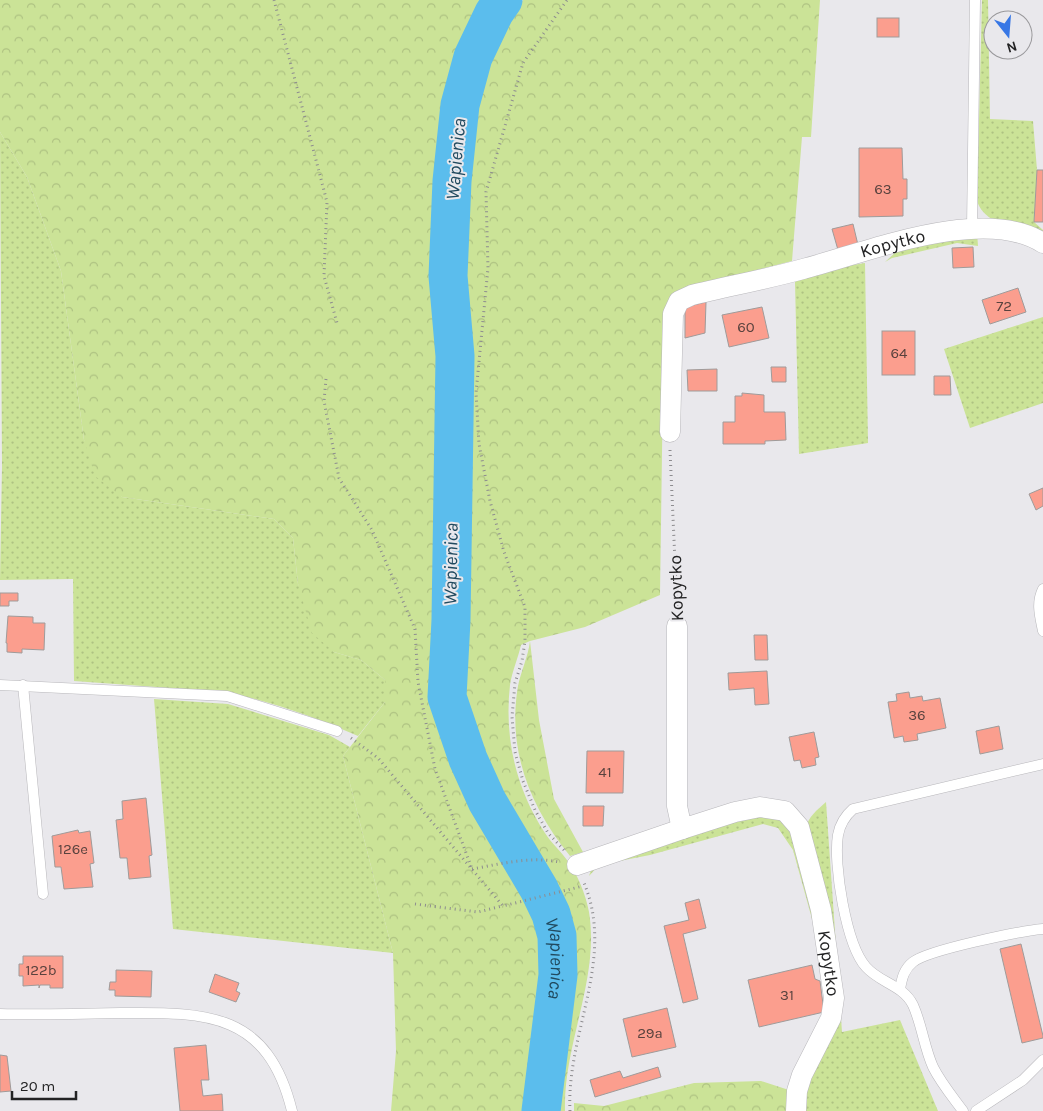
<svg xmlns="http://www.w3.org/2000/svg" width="1043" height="1111" font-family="Karla,sans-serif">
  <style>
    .grass { fill: url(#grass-dots) }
    .forest { fill: url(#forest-crowns) }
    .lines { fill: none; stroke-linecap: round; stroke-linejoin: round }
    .river { stroke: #5bbded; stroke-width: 39 }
    .building { fill: #fb9e8e; stroke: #9f9b9a }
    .service-casing { stroke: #b8b7bb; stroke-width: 11 }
    .minor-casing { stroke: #b8b7bb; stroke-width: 21 }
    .path { stroke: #8d8c8f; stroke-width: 3; stroke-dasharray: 1 4; stroke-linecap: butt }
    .service { stroke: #fff; stroke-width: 10 }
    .minor { stroke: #fff; stroke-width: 20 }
    .labels { text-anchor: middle; stroke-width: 4; stroke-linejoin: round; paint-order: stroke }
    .number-label { font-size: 15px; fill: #59423e }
    .street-label { font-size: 18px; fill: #232324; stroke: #e9e8ec }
    .water-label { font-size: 19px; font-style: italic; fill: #214a5f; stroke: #e9e8ec }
  </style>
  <defs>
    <pattern id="grass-dots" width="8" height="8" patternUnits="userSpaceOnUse" patternTransform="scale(1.25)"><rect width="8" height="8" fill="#cbe397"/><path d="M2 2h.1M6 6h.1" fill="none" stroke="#aec282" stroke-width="1.8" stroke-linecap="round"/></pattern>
    <pattern id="forest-crowns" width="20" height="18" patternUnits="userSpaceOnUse" patternTransform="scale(1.25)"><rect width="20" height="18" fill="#cbe397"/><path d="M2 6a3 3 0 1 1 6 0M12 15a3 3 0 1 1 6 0" fill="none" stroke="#aec282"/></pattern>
  </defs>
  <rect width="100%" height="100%" fill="#e9e8ec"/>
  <g class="grass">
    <path d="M982,0h6l2,119 43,2 4,49 -3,52 9,8v7c-22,-8 -58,-11 -66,-36z"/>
    <path d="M0,132l27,45 34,94 23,169 38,57 152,22 19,19 5,46 36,68 27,8 24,20v22l-27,34c-41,-18 -88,-35 -133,-44l-151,-11 -1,-102 -73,1 2,-114z"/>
    <path d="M977,232l1,14 -21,-3 -65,15 -7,4 13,-12z"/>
    <path d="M865,263l3,180 -69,11 -4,-172 3,-4 31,-9z"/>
    <path d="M1043,317v86l-73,25 -26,-79z"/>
    <path d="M154,699l74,5 101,31 21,12 -7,9 50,197 -220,-24z"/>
    <path d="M826,802l16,230 58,-12 38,91h-136l2,-22 31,-58 -29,-203c2,-11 11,-18 20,-26z"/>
    <path d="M760,812c10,2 21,4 28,12 20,23 29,104 35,135l-30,-109 -15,-22 -15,-4 -113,31 -51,10 -10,11 3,-9 8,-5 63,-19 67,-25z"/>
  </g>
  <g class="forest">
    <path d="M0,0h492l-28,52 -14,52 -10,76 -6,94 10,84 -5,260 -5,64 4,30 19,51 19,42 57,100 10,25 4,21 -1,23 -17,99 -2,38h-136l5,-60 -3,-98 -50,-197 42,-54v-22l-24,-20 -27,-8 -22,-19 -14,-49 -5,-46 -19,-19 -152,-22 -27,-21 -11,-36 -23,-169 -34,-94 -27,-45z"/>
    <path d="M523,0h297l-9,137h-9l-10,124 -104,27c-12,5 -19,10 -24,24l-4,283 -75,32 -55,14 9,79 15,79 29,53 -13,4c-40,-49 -63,-106 -52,-170 3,-15 10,-29 12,-45l-9,4c-3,13 -9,27 -11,40 -6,53 6,104 35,148 6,10 15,17 22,27 10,13 19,35 22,52 11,67 -26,132 -24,199h-12v-5l16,-131 -3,-54 -8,-20 -63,-107 -34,-82 -3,-30 5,-56 -1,-98 5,-152 -2,-82 4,-117 7,-64 21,-74z"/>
    <path d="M761,1081l31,10v20h-218v-8l30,3 90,-23z"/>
  </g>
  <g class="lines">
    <path class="river" id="s1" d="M503,0l-9,13 -21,44 -13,48 -8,76 -4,95 7,80 -4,264 -4,77 21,62 19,42 52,88 12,25 6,22 1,39 -17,136"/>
  </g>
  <g class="building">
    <rect x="877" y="18" width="22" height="19"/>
    <path d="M859,148h43l1,31h4v20h-4v17l-44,1z"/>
    <path d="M1037,170h6v52h-9z"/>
    <path d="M853,224l5,21 -20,5 -6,-21z"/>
    <path d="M973,247l1,20 -21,1 -1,-20z"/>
    <path d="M1018,288l8,24 -36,12 -8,-24z"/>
    <path d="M706,302l-1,31 -20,5v-31z"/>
    <path d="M762,307l7,31 -40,9 -7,-32z"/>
    <rect x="882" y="331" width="33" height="44"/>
    <path d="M771,367h15v15h-14z"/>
    <path d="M717,369v22h-29l-1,-21z"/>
    <path d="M934,376h16l1,19h-17z"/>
    <path d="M742,393l22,2v17h21l1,28 -21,1v3h-42v-22h12v-26h7z"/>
    <path d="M1043,488v18l-7,4 -7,-16z"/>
    <path d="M0,593h18v8h-9v5h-9z"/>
    <path d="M8,616l25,1v6h12l-1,27 -22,-1v4l-15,-1v-9h-1z"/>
    <path d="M754,635h13l1,25h-13z"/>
    <path d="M767,671l2,33 -14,1 -1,-17 -25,2 -1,-17z"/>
    <path d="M909,692l1,6 12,-2 1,5 17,-3 6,30 -29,6 1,6 -14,2 -1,-6 -9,2 -6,-36 9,-1 -1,-7z"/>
    <path d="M999,726l4,23 -23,5 -4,-23z"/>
    <path d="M814,732l5,25 -4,1 1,7 -14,3 -2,-8 -6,1 -5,-24z"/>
    <path d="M587,751h37l-1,42h-37z"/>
    <path d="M146,798l6,57 -3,1 2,21 -22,2 -2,-21h-7l-4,-38 7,-1 -1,-18z"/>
    <path d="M583,806h21l-1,20h-20z"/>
    <path d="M78,830l1,3 11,-2 4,32 -4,1 3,23 -29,2 -3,-22h-6l-3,-31z"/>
    <path d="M699,899l7,29 -23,6 15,65 -15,4 -19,-77 25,-6 -4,-17z"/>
    <path d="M1021,944l22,92v2l-21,5 -22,-94z"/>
    <path d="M23,956h40v32h-13v-3h-10l-1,3v-3l-16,1v-10h-4v-12h4z"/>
    <path d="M812,965l3,14 5,2 4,31 -65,15 -11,-47z"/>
    <path d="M116,970l36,1 -1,26 -36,-1v-6h-6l1,-8h6z"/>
    <path d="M215,974l24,9 -3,8 4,2 -4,9 -27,-10z"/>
    <path d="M667,1008l9,39 -44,10 -9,-38z"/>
    <path d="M206,1045l3,35h-8l2,16 19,-2 1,17h-43l-6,-63z"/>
    <path d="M0,1055l7,1 4,35 -11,1z"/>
    <path d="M658,1067l3,10 -66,20 -5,-17 30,-9 3,7z"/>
  </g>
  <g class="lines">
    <g class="service-casing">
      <g id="service">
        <path d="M972,228l3,-228"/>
        <path d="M1043,589c-7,14 -3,27 0,42"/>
        <path d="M0,685l227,11 110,35"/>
        <path d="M23,685l20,209"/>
        <path d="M900,989c2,-11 4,-20 13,-27 15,-12 107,-31 130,-33"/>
        <path d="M0,1014c41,1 81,0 122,-1 86,-1 146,0 170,98"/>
        <path d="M963,1111c-11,-15 -22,-28 -30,-44 -9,-20 -11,-42 -20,-62 -10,-20 -33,-22 -47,-38 -20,-22 -33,-104 -28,-132 2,-11 7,-19 15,-26l190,-45"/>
        <path d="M976,1111l47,-31 20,-20"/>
      </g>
    </g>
    <g class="minor-casing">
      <g id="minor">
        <path id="s2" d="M670,432l3,-118 6,-13 13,-6c37,-9 75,-16 111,-26 65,-17 180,-64 240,-26"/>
        <path id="s3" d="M677,626v180l5,23 53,-17 25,-5 25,4 14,16 22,83 13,88 -3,20 -29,57 -5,16 -1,20"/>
        <path d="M577,865l105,-36"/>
      </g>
    </g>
    <g class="path">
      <path d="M274,0l53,202 -3,74 13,47"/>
      <path d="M326,379l-2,22 15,77 33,52 43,99 3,53 17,87 37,100"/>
      <path d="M670,450l7,157"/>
      <path d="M351,738l27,20 125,148 80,-20"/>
      <path d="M564,850l-16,-17 -13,-23 -12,-29 -8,-29 -3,-35 3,-34 7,-22 3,-20v-34l-21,-55 -14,-51 -11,-57 -3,-51 12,-125 -2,-76 37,-129 44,-63"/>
      <path d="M472,869c29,-5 57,-13 87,-7"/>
      <path d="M415,904l63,8 24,-6"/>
      <path d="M570,1111c-4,-77 46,-152 14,-228"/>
    </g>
    <use href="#service" class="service"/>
    <use href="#minor" class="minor"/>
  </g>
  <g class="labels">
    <g class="number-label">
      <text x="883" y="194">63</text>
      <text x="1004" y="311">72</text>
      <text x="746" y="332">60</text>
      <text x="899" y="358">64</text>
      <text x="917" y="720">36</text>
      <text x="605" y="777">41</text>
      <text x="73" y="854">126e</text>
      <text x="41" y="975">122b</text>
      <text x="787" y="1000">31</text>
      <text x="650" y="1038">29a</text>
    </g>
    <g class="street-label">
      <text dy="6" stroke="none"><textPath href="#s2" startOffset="354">Kopytko</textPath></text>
      <text transform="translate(676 588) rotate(-92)" y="6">Kopytko</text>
      <text dy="6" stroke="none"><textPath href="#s3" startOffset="471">Kopytko</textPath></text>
    </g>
    <g class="water-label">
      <text transform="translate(455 159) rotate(-85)" y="7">Wapienica</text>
      <text transform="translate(450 564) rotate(-89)" y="7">Wapienica</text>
      <text dy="7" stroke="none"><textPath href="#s1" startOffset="994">Wapienica</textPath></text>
    </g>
  </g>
  <g transform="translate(1008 35) rotate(163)"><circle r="24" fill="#e9e8ec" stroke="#9a999c"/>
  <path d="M0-4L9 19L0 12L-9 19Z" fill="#3877e5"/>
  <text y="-8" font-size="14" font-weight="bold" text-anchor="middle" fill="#232324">N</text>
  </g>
  <path d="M12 1091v8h64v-8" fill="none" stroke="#232324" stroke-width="2.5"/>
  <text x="20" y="1091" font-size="15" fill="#232324" stroke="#e9e8ec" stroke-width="4" paint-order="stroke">20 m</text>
</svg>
